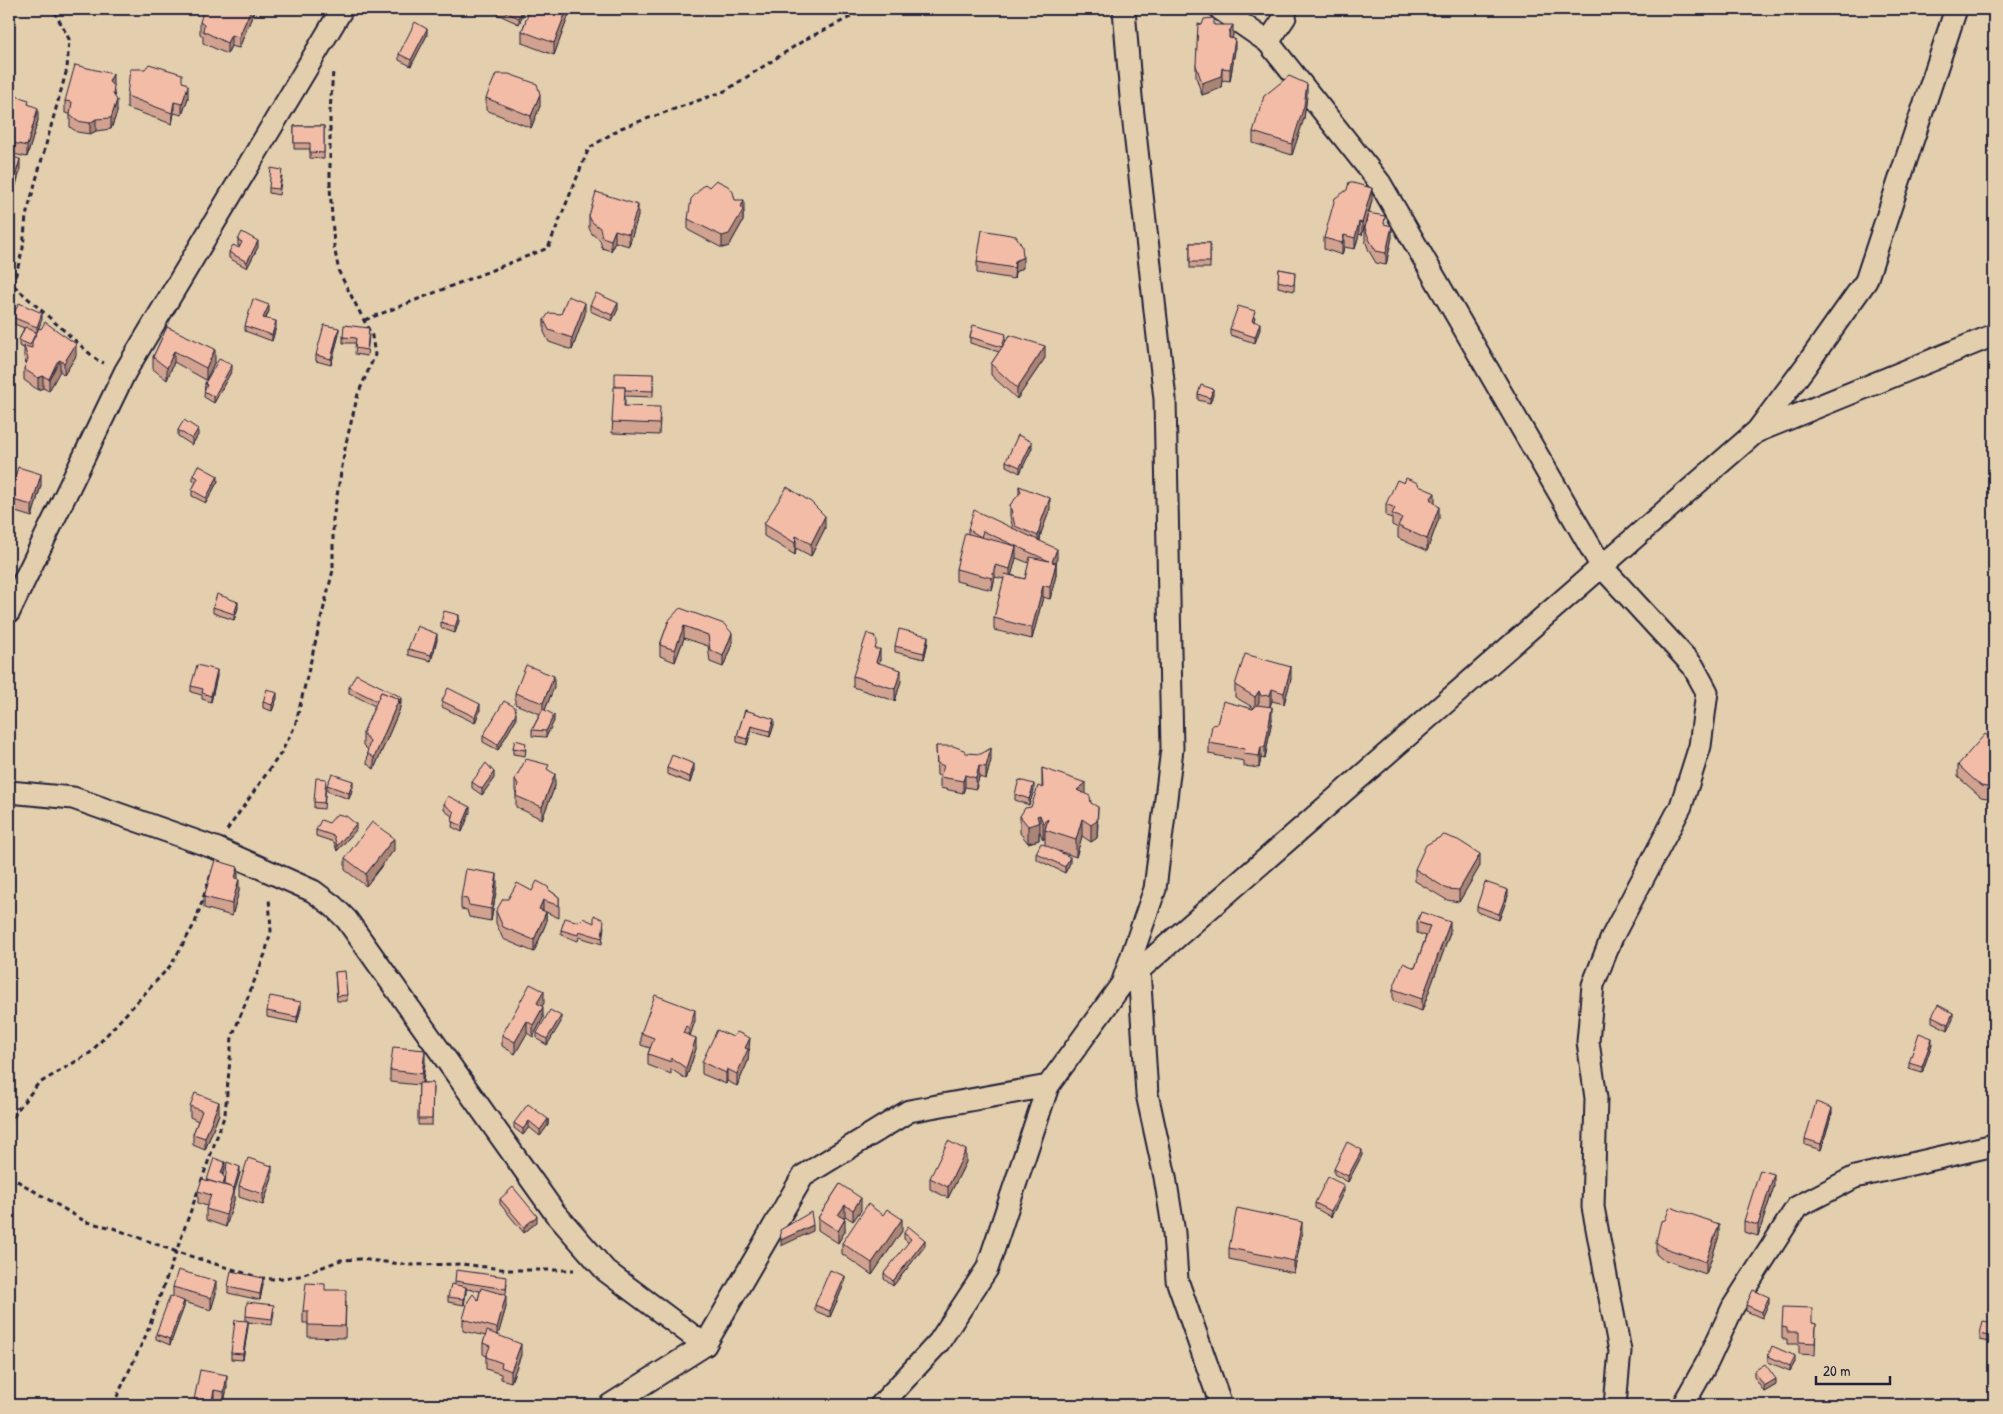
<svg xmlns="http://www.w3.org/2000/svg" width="2003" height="1414" font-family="'Patrick Hand',sans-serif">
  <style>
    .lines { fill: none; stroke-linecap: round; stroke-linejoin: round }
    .street-casing { stroke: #22223b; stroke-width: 25 }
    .path { stroke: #22223b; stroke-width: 3; stroke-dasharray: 5 4; stroke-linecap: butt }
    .street { stroke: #e3cead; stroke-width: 21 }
    .wall { fill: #d1a28f; stroke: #22223b; fill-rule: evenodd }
    .shaded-wall { fill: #aa8474; stroke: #22223b }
    .building { fill: #f3bca6; stroke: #22223b }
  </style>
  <rect width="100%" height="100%" fill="#e3cead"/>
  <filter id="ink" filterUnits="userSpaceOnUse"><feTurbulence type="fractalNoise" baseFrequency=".02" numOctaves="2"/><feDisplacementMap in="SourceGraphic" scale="10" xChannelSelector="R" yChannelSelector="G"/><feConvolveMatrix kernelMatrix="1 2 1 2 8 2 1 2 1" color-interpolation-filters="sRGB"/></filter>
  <g filter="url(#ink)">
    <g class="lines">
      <g class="street-casing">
        <g id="street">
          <path d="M1220,9l48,33 112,141 222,384 91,99 14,26 -7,54 -19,60 -69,131 -19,48 -5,57 8,56 -3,109 27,144 -5,54"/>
          <path d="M1268,42l17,-25 1,-8"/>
          <path d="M1758,431l236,-96"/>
          <path d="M9,612l116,-240 217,-363"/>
          <path d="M9,792l64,6 145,51 95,42 20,15 14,14 208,293 51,58 99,74"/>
          <path d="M1139,969l8,125 18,83 9,56 3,47 44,125"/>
          <path d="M1124,983l633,-552 48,-64 61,-86 90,-272"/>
          <path d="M610,1405l95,-60 98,-169 106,-65 139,-25 74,-102 33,-95 17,-140 -7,-350 -34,-302 -7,-88"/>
          <path d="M881,1405l58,-63 48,-73 61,-183"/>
          <path d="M1683,1405l25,-44 25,-54 64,-100 58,-30 139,-32"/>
        </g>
      </g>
      <g class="path">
        <path d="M9,235l4,1v49l84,75 7,3"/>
        <path d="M13,285l10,-37 3,-32 41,-147 2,-30 -16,-30"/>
        <path d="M365,320l183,-72 41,-100 32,-20 104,-37 81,-52 61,-30"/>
        <path d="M227,830l54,-77 14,-27 38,-156v-51l13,-76 12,-49 17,-39 -3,-19 -33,-64 -5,-26 -4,-59v-76l3,-40"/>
        <path d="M9,1125l9,-16 20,-25 52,-31 81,-88 24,-42 17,-52"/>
        <path d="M9,1176l77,46 27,6 64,24 77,24"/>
        <path d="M201,1182l24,-68 7,-77 33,-83 6,-23 -2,-34"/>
        <path d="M260,1278l14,1 25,-3 42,-16 19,-1 50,6 52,-1 47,6h65"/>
        <path d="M113,1405l33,-70 53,-147"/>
      </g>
      <use href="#street" class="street"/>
    </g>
    <g class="wall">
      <path d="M253,9v5l-14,34 -8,-2 -4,8 -24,-11v-7l-3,-2v-12z"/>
      <path d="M479,9h12l-2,4z"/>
      <path d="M497,9h27v3l-5,12 -22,-10z"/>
      <path d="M530,9h41l-17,46 -32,-12v-12z"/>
      <path d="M1214,25l19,11 -1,2 3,12 -5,31 -8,-1 -1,8 -19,7 -6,-18v-12z"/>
      <path d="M427,35l-16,31 -12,-6v-6z"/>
      <path d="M182,82l6,16 -6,17 -8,-2 -2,11 -45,-16v-12z"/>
      <path d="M113,85l4,27 -6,17 -15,2 -6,3 -13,-2 -7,-5v-13l-5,-1v-12z"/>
      <path d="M9,94l20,10 9,16 -11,37 -18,-4v3l11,15 -11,38z"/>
      <path d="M1307,96l-3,22 -12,37 -39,-12v-11z"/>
      <path d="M486,98l54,8 -9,22 -45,-18z"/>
      <path d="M294,126h30v33l-14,-1v-9h-16z"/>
      <path d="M282,176l-3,19 -10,-2v-5z"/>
      <path d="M709,187l26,13 9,12 -1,4v5l-14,25 -7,2 -34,-18v-11z"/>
      <path d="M1372,200l-3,13 16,11 7,13 -6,28 -10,-2 -7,-12 -4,-11v-12l2,-11 -5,18 -3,-1 -4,15 -11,-2 -2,8 -18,-6v-11z"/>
      <path d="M589,216h49l-9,30 -14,-4 -4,9 -9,-3 -2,-8 -8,-6 -3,-6z"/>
      <path d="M238,240l20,7 -11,21 -18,-10v-6l10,-4 1,-2h-2z"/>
      <rect x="1190" y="243" width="20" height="25"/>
      <path d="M977,262l46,6 -8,4 -1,7 -37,-6z"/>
      <path d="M1279,269l16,3 -1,19 -16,-4z"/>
      <path d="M590,305l28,4 -6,12 -22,-10z"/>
      <path d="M269,311l-3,7 10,9 -4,14 -27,-10v-5z"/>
      <path d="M561,314h24l-13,36 -23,-8 -5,-10v-12z"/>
      <path d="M12,317l30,2 -5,13 39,24 -12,19 -4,-4 -3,3 -8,17 -6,-3 -5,2 -14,-10v-11l2,-5 -2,-7v-9l-5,-2v-6l5,-12 -12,-5z"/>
      <path d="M1255,317l-1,4 6,8 -5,14 -25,-8v-6z"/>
      <path d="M167,327l48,34 -9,19 -32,-18 -7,18 -14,-11v-12z"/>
      <path d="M339,334l-8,31 -15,-4v-6z"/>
      <path d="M369,334l-2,22 -12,-2 1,-11h-13v-6z"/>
      <path d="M970,337l36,3 -1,3 40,15 -28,41 -26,-24v-11l8,-12 -29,-9z"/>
      <path d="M232,370l-18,33 -10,-6 1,-14z"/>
      <path d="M653,374v23l-28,-1v10l35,13 -1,16 -47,-2 3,-46z"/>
      <path d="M1198,394l15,1 -3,8 -12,-3z"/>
      <path d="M178,430l20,5 -6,10 -14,-9z"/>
      <path d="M1032,448l-12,25 -14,-7v-5z"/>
      <path d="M193,475l25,6 -12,22 -14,-7v-6l4,-8 -3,-1z"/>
      <path d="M1404,483l15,3 16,17 4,15 -12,33 -29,-13v-10l-6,-3v-7l-6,-2v-12z"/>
      <path d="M41,485l-9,32 -23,-7v-11z"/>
      <path d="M1019,486l31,23 -9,24 -1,8 17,20 -1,2v12l-6,24 -7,-2 -11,42 -38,-9v-12l10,-39 -9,-2 -3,13 -36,-9v-12l12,-35v-5h45l-3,-13v-11l9,-10zM1016,558l13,5 -4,16 -14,-4z"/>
      <path d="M764,524l61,4 -14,28 -15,-8 -1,7 -31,-19z"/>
      <path d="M213,607l25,1 -4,12 -21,-7z"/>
      <path d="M669,620l63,24 -9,23 -13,-5 -2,-16 -24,-8 -9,24 -15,-6v-11z"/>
      <path d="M459,621l-4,12 -14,-5v-6z"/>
      <path d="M437,640l-6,21 -23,-6v-6z"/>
      <path d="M928,642l-4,17 -29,-7v-6z"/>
      <path d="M877,649l3,11 -1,3 22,18 -6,20 -42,-14v-11z"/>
      <path d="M217,676l-6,26 -9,-3v-4l-11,-3v-6z"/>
      <path d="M1291,679l-7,25 -12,-3 -2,5 -2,1 4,12 -7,40 -4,-1 -2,10 -15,-2v-5l-35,-7v-11l8,-19 37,-16 -19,-11v-12z"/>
      <path d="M349,687l52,16 -2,8 -25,58 -7,-5 1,-14 -5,-5v-12l12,-27 -26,-13z"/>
      <path d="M554,687l-9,23 9,11 -8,16 -14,-1v-6l8,-16 -25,-10v-11z"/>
      <path d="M277,698l-5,13 -9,-3v-6z"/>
      <path d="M442,701l38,9 -5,13 -33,-16z"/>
      <path d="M745,710l29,15 -4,12 -19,-6 -4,14 -10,-3v-6z"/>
      <path d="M516,719l-18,31 -15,-8v-6z"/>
      <path d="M1994,741v58l-13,-2 -23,-20v-12z"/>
      <path d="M936,746l55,14 -5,19 -7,-2 -3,12 -11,-2 -2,6 -23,-5v-12l-3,-1z"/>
      <path d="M513,748l13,1 -1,7 -12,-2z"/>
      <path d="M667,768l27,2 -4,13 -23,-9z"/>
      <path d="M1042,768l44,26 5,9 7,21 -1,14 -6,4 -9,-6 -6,21 -17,-6 11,12 -5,10 -29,-14v-6l9,-8v-7l-2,2 -3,-8h-1v8l-11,3 -8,-10v-17l11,-9 11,-19z"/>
      <path d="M549,771l6,15 -13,33 -26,-12v-14l-1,-2v-12z"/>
      <path d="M494,778l-12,17 -10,-7v-6z"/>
      <path d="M326,785l-2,24 -10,-1v-6z"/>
      <path d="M327,785l26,2 -4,12 -22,-8z"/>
      <path d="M1034,790l-5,15 -14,-5v-6z"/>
      <path d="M444,804l26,8 -8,20 -10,-5 1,-10 -9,-7z"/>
      <path d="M329,823l27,7 -19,21 -3,-9 -18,-6v-6z"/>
      <path d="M394,850l-28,36 -21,-16v-12z"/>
      <path d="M1480,866l-21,36 -12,-2 -32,-19v-12z"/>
      <path d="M238,879l1,12 -7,25 -28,-8v-11z"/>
      <path d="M497,886l-6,35 -22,-4 -2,-7 -6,-1v-11z"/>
      <path d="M549,890l10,7v21l-13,-6v11l-12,29 -31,-13 -7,-16v-12l12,-12 24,-8z"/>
      <path d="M1508,896l-9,24 -22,-8v-6z"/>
      <path d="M579,922l15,1 10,3 -2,18 -23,-7 -1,4 -17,-6v-5z"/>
      <path d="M1417,922l33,11 -28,78 -29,-10v-12l22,-21 11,-32 -9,-3z"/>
      <path d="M335,972l12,23v6h-10z"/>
      <path d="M544,1003l-2,3 1,12 -10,19 -6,-4 -12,21 -13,-8v-11z"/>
      <path d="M301,1008l-4,15 -30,-6v-6z"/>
      <path d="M1932,1016l21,3 -5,11 -16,-8z"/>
      <path d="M695,1021l-5,14 6,14 -10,30 -15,-10v5l-23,-9v-11l2,-6 -9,-3v-12z"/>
      <path d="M561,1022l-14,23 -10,-6v-6z"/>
      <path d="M1932,1044l-10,29 -13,-4v-6z"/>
      <path d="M750,1049l-2,3v9l-11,25 -10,-5 -1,3 -24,-10v-12z"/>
      <path d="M425,1062l-2,21h10l-1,42h-14l1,-40 -29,-3v-12z"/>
      <path d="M190,1106l29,8 -14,36 -12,-5v-11l5,-13 -8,-4z"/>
      <path d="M1832,1113l-11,37 -16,-5v-6z"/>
      <path d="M548,1119v6l-8,11 -11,-9 -6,8 -9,-7v-5z"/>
      <path d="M1362,1155l-14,27 -14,-8v-5z"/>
      <path d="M966,1162l-18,36 -18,-9v-11z"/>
      <path d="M225,1168l-2,7 2,9 15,-11 -6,20v7l-8,27 -20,-7v-11l1,-3 -9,-3v-12l9,-11z"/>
      <path d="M272,1178l-9,27 -24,-8v-11z"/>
      <path d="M840,1184l21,26 -8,11 -8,-5 -1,2 1,13 -7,12 -20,-13v-12z"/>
      <path d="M1774,1186l-16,50 -14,-4v-11z"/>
      <path d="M1344,1191l-13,26 -16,-9v-5z"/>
      <path d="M500,1199l37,23 -13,11 -24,-29z"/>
      <path d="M883,1215l19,16 -30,44 -30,-21v-11z"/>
      <path d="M904,1233l21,13 -32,40 -9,-7v-6l25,-30 -5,-4z"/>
      <path d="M1302,1233l-8,40 -65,-14v-11z"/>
      <path d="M1719,1236l-13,38 -44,-15 -6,-5v-12z"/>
      <path d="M455,1281l52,2 -1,11 -7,-1 7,14 -8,28 23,20 -10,27 -10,-3v-5l-15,-5v-13l-3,-2v-11l3,-7 -23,-5v-12l15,-19 2,-9 -14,-2 -2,16 -16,-3v-5l7,-13z"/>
      <path d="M845,1282l-15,35 -15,-6v-6z"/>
      <path d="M263,1284l-3,16 -32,-7v-6z"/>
      <path d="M173,1287l43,6 -5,17 -27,-8v5l-14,38 -14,-6v-5l17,-37z"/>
      <path d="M325,1290l21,12 -1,36 -37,-1v-14h-5v-12z"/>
      <path d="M1769,1303l-7,15 -16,-7v-6z"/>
      <path d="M274,1311l-2,14 -24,-3 -5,38 -12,-1v-6l15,-32v-5z"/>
      <path d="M1812,1323l4,1 -1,31 -16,-1v-10h-12v-5h-5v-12z"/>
      <path d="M1994,1323v20l-14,-3v-6z"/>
      <path d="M1768,1356l27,6 -5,9 -22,-9z"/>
      <path d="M200,1370l27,17 -3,16 -10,-2z"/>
      <path d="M1754,1371l22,14 -12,7 -10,-15z"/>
    </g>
    <g class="shaded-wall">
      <path d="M251,9h2v5l-14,34v-11z"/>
      <path d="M523,9h1v3l-5,12v-6z"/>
      <path d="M567,9h4l-17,46v-12z"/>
      <path d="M1233,25v11l-4,7v-11z"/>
      <path d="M427,29v6l-16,31v-6z"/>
      <path d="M231,35v11l-4,8v-11z"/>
      <path d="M1235,39v11l-5,31v-12z"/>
      <path d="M1222,68v12l-1,8 -19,7v-12z"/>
      <path d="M113,74v12l-4,-4z"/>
      <path d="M1307,84v12l-3,22 -12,37v-11z"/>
      <path d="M188,86v12l-6,17v-11z"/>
      <path d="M540,94v12l-9,22v-12z"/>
      <path d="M117,100v12l-6,17v-11z"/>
      <path d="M174,102v11l-2,11v-11z"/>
      <path d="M38,108v12l-11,37v-11z"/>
      <path d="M96,119v12l-6,3v-11z"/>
      <path d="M20,159v12l-11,38v-11z"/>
      <path d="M1372,188v12l-10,35v-12z"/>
      <path d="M744,200v12l-1,4v5l-14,25 -7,2v-12l19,-29z"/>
      <path d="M638,205v11l-9,30v-12z"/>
      <path d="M1359,222v12l-4,15v-11z"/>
      <path d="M1392,226v11l-6,28v-12z"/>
      <path d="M615,230v12l-4,9v-11z"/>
      <path d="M1344,235v12l-2,8v-12z"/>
      <path d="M258,241v6l-11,21v-6z"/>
      <path d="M1023,257v11l-8,4 -1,7 1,-18z"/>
      <path d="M585,303v11l-13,36v-12z"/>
      <path d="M618,303v6l-6,12v-6z"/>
      <path d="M269,305v6l-6,13v-6z"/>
      <path d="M42,313v6l-5,14v-6z"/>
      <path d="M276,321v6l-4,14v-6z"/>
      <path d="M1260,323v6l-5,14v-6z"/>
      <path d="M339,328v6l-8,31v-6z"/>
      <path d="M76,344v12l-12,19v-12z"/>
      <path d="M1045,346v12l-28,41v-11z"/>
      <path d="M215,349v12l-9,19v-12z"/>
      <path d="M174,351v11l-7,18v-12z"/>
      <path d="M60,360v11l-11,20v-12z"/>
      <path d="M232,365v5l-18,33v-6z"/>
      <path d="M43,376v12l-5,2v-12z"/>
      <path d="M1213,389v6l-3,8v-5z"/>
      <path d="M198,429v6l-6,10v-6z"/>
      <path d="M1032,442v6l-12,25v-6z"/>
      <path d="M41,474v11l-9,32v-12z"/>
      <path d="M218,476v5l-12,22v-5z"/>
      <path d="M1435,493v11l-5,-5z"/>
      <path d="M1050,498v11l-9,24 -3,15v-12l3,-14z"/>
      <path d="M1439,507v11l-12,33v-12z"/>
      <path d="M825,516v12l-14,28v-12z"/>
      <path d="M796,536v12l-1,7v-12z"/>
      <path d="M1016,546v12l-6,23v-12z"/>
      <path d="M1057,549v12l-5,13v-12z"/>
      <path d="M1056,563v12l-6,24v-12z"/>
      <path d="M995,565v12l-3,13v-12z"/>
      <path d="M1043,586v11l-11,42v-11z"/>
      <path d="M238,602v6l-4,12v-6z"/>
      <path d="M459,615v6l-4,12v-6z"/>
      <path d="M684,626v12l-9,24v-12z"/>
      <path d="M732,633v11l-9,23v-11z"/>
      <path d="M437,634v6l-6,21v-6z"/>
      <path d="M928,636v6l-4,17v-6z"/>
      <path d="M880,649v11l-4,14v-12z"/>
      <path d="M1291,667v12l-7,25v-11z"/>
      <path d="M217,670v6l-6,26v-6z"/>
      <path d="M901,670v11l-6,20v-12z"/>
      <path d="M554,676v11l-11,28v-12z"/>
      <path d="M1272,689v12l-2,5v-11z"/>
      <path d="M1259,691v11l-4,7v-12z"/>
      <path d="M277,693v5l-5,13v-6z"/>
      <path d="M401,697v6l-2,8 -25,58v-11l25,-59z"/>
      <path d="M480,704v6l-5,13v-6z"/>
      <path d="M1272,707v12l-7,40v-12z"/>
      <path d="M516,713v6l-18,31v-5z"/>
      <path d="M554,715v6l-8,16v-6z"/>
      <path d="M774,719v6l-4,12v-6z"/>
      <path d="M751,726v5l-4,14v-6z"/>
      <path d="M1261,747v11l-2,10v-12z"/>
      <path d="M991,748v12l-5,19v-12z"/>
      <path d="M694,764v6l-4,13v-6z"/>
      <path d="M979,766v11l-3,12v-11z"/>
      <path d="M494,772v6l-12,17v-6z"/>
      <path d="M555,774v12l-13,33v-12z"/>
      <path d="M965,775v12l-2,6v-12z"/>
      <path d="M353,781v6l-4,12v-6z"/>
      <path d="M1086,783v17l-9,-10z"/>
      <path d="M1034,784v6l-5,15v-6z"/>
      <path d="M470,807v5l-8,20v-6z"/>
      <path d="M1098,807l-1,31 -6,4v-17z"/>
      <path d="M1040,815v17h-1v8l-11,3v-17l9,-10z"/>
      <path d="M1048,819l-3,11v8l-2,2v-17z"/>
      <path d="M1082,819v17l-6,21v-17z"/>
      <path d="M356,824v6l-19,21v-5z"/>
      <path d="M394,838v12l-28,36v-12z"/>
      <path d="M1480,854v12l-21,36v-12z"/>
      <path d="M1070,857v6l-5,10v-6z"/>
      <path d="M238,867v11l-3,12v-12z"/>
      <path d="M497,874v12l-6,35v-12z"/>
      <path d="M239,879v12l-7,25v-12z"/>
      <path d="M1508,890v6l-9,24v-6z"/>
      <path d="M543,900v11l-4,-2z"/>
      <path d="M546,912v11l-12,29v-12z"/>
      <path d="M1450,922v11l-28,78v-12z"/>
      <path d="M544,991v12l-7,12v-12z"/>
      <path d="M301,1002v6l-4,15v-6z"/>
      <path d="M543,1007v11l-10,19v-12z"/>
      <path d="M695,1010v11l-6,18v-11z"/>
      <path d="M1953,1013v6l-5,11v-6z"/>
      <path d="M561,1016v6l-14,23v-6z"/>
      <path d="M527,1021v12l-12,21v-12z"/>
      <path d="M696,1038v11l-10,30v-11z"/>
      <path d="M750,1038l-2,23 -11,25v-12l8,-26z"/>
      <path d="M1932,1038v6l-10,29v-6z"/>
      <path d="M425,1050v12l-3,23v-11z"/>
      <path d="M727,1069v12l-1,3v-11z"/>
      <path d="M219,1102v12l-14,36v-12z"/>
      <path d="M1832,1108v5l-11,37v-6z"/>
      <path d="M548,1119v6l-8,11v-6z"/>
      <path d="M529,1121v6l-6,8v-6z"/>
      <path d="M966,1150v12l-18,36v-11z"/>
      <path d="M1362,1150v5l-14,27v-6z"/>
      <path d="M225,1162v6l-4,11v-6z"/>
      <path d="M272,1166v12l-9,27v-11z"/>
      <path d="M240,1167v6l-6,20v7l-8,27v-12z"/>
      <path d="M1774,1174v12l-16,50v-11z"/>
      <path d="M1344,1185v6l-13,26v-6z"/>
      <path d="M861,1198v12l-8,11v-11z"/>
      <path d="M845,1205v11l-7,11v-12z"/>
      <path d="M537,1216v6l-13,11v-6z"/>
      <path d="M845,1219v12l-7,12v-12z"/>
      <path d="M902,1219v12l-30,44v-12z"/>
      <path d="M1302,1222v11l-8,40v-12z"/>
      <path d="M1719,1224v12l-13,38v-12z"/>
      <path d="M813,1225v6l-32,15v-6z"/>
      <path d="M925,1240v6l-32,40v-5z"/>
      <path d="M845,1276v6l-15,35v-6z"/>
      <path d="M263,1278v6l-3,16v-6z"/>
      <path d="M216,1281v12l-5,17v-12z"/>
      <path d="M466,1287v6l-2,12v-6z"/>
      <path d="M506,1295v12l-9,32v-11z"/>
      <path d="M1769,1297v6l-7,15v-6z"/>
      <path d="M184,1301v6l-14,38v-6z"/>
      <path d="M248,1321v6l-5,33v-6z"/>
      <path d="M521,1344v11l-10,27v-11z"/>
      <path d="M1795,1356v6l-5,9v-5z"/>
      <path d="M227,1375v12l-3,16v-11z"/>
      <path d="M1776,1379v6l-12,7v-6z"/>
      <path d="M214,1390v11l-1,4h-2z"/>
    </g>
    <g class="building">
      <path d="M204,9h47l-12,28 -8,-2 -4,8 -24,-12 1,-6 -4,-3z"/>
      <path d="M498,9h25l-4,9z"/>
      <path d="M530,9h37l-13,34 -32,-12z"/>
      <path d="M1214,18v7h19l-4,7v6l6,1 -5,30 -8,-1 -1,8 -19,7 -6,-18 2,-41 4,1 2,-6z"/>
      <path d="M415,22l12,7 -16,31 -12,-6z"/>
      <path d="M149,64l33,10v8l4,1 2,3 -6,18 -8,-2 -2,11 -45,-17 3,-27h15z"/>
      <path d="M75,65l38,9 -4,8 5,4 -1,8 4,6 -6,18 -15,1 -6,4 -13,-2 -7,-6 2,-13 -7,-1z"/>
      <path d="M496,74h13l28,10 3,10 -9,22 -45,-18z"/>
      <path d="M1289,76l18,8 -3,22 -12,38 -39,-12 11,-36z"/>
      <path d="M9,94l20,6 -1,4 10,4 -11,38 -18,-4v2z"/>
      <path d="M294,126h30v27l-14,-1v-9h-16z"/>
      <path d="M9,156l11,3 -11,39z"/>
      <path d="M271,168l11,2 -3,19 -10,-1z"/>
      <path d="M716,180l12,6 5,6 2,8h9l-3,7 2,3 -14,24 -7,2 -34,-17 3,-20 14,-15 4,3z"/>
      <path d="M1349,182l23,6 -10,35 -3,-1 -4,16 -11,-3 -2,8 -18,-5 11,-40 12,-8z"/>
      <path d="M596,192l42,13 -9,29 -14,-4 -4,10 -9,-3 -2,-9 -8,-6 -3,-6z"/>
      <path d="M1368,213l17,3 -1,8 8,2 -6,27 -10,-2 -7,-12 -4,-11z"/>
      <path d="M982,230l34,6 6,10 1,11 -8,4 -1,7 -37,-6z"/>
      <path d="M242,232l16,9 -11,21 -18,-10 4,-7 6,3 3,-6 -4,-2z"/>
      <rect x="1190" y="243" width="20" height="19"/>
      <path d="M1279,269l16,3 -1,13 -16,-4z"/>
      <path d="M596,293l22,10 -6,12 -22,-10z"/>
      <path d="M568,296l17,7 -13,35 -23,-8 -5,-10 5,-7 12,1z"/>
      <path d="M253,299l16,6 -6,13 13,3 -4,14 -27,-9z"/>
      <path d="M19,303l23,10 -5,14 -25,-10z"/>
      <path d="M1238,306l17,5 -3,10 8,2 -5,14 -25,-8z"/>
      <path d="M45,322l31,22 -12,19 -4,-3 -3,2 -8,17 -6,-3 -5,2 -14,-9 4,-10 -4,-13 8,2v-6l7,-14 2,1z"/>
      <path d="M324,325l15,3 -8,31 -15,-4z"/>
      <path d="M344,325l25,3 -2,22 -12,-2 1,-10 -13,-1z"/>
      <path d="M973,325l33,9 -4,13 -32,-10z"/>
      <path d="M25,327l11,5 -6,13 -11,-5z"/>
      <path d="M167,327l48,22 -9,19 -32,-17 -7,17 -14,-11z"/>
      <path d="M1010,335l35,11 -28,42 -26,-24z"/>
      <path d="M219,359l13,6 -18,32 -10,-6 3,-6 -2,-2z"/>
      <path d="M615,373l38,1v17l-28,-1v-3h-10z"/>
      <path d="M1201,385l12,4 -3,9 -12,-4z"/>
      <path d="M614,387h11l-1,19 36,1 -1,17 -47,-2z"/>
      <path d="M184,420l14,9 -6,10 -14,-9z"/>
      <path d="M1018,435l14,7 -12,25 -14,-6z"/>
      <path d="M198,465l20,11 -12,22 -14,-8 6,-12 -5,-3z"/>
      <path d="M18,467l23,7 -9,31 -23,-6z"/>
      <path d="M1406,478l12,5 1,3 16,7 -5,6 9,8 -12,32 -29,-13 4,-8 -10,-4 3,-6 -9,-4 11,-24 7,3z"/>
      <path d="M1019,486l31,12 -9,24 -3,14 -23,-10 -5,-21 11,-13z"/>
      <path d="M787,487l24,15 14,14 -14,28 -15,-8 -1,7 -31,-19z"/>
      <path d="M974,510l83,39 -5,13 4,1 -6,24 -7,-1 -11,42 -38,-10 11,-44 20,5 5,-22 19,4 -66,-30 -2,6 -13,-8z"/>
      <path d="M965,533l51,13 -6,23 -15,-4 -3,13 -36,-9z"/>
      <path d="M217,594l21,8 -4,12 -21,-7z"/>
      <path d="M680,608l44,16 8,9 -9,23 -13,-6 -2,-15 -24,-9 -9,24 -15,-5 9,-25z"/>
      <path d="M444,611l15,4 -4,12 -14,-5z"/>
      <path d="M417,626l20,8 -6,21 -23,-6z"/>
      <path d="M899,629l29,7 -4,17 -29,-7z"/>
      <path d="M867,633l7,3 3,5 -2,8h5l-4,13 25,8 -6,19 -42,-13z"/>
      <path d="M1245,654l46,13 -7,26 -12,-4 -2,6 -9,1 -2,-5 -4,6 -20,-12z"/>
      <path d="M197,665l20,5 -6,26 -9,-3 1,-4 -12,-3z"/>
      <path d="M526,665l28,11 -11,27 -28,-10z"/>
      <path d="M356,674l45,23 -2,8v-6l-18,-7 -4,9 -28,-14z"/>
      <path d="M448,688l32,16 -5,13 -33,-16z"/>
      <path d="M267,689l10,4 -5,12 -9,-3z"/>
      <path d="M381,692l18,7 -25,59 -7,-5 3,-12 -7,-8z"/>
      <path d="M504,701l11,6 1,6 -18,32 -15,-9z"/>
      <path d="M1223,701l30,8 4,-4 15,2 -7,40h-4l-2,9 -15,-2 1,-5 -36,-6 3,-18 5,-1z"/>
      <path d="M543,709l11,6 -8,16 -14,-1z"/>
      <path d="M745,710l29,9 -4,12 -19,-5 -4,13 -10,-3z"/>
      <path d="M1985,734l9,7v47l-13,-2 -23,-21z"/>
      <path d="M515,740l11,3 -1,7 -12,-2z"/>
      <path d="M936,746h17l11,4 2,3 15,1 10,-6 -5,19 -7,-1 -3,12 -11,-3 -2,6 -23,-4 4,-11 -7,-3z"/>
      <path d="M672,755l22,9 -4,13 -23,-9z"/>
      <path d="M526,759l23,6 -2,4 8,5 -13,33 -26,-11 2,-12 -3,-5z"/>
      <path d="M486,763l8,9 -12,17 -10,-7z"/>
      <path d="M1042,768l44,15 -9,7 13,6 1,7 7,4 -1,14 -6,4 -9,-6 -6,21 -31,-10 3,-11 -5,4 -3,-8 -3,1 2,7 -11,3 -8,-10 5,-8 6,-1 7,-21 5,2z"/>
      <path d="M332,774l21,7 -4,12 -22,-8z"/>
      <path d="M316,778l10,1 -2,24 -10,-1z"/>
      <path d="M1019,780l15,4 -5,15 -14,-5z"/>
      <path d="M448,796l22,11 -8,19 -10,-5 2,-9 -10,-8z"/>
      <path d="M337,814l9,2 10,8 -19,22 -3,-10 -18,-6 5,-10 8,3z"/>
      <path d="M372,822l22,16 -28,36 -21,-16z"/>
      <path d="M1444,835l14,5 22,14 -21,36 -12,-1 -32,-20 11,-24z"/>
      <path d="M1041,843l29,14 -5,10 -29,-14z"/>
      <path d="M215,860l23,7 -3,11 4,1 -7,25 -28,-7z"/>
      <path d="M466,869l31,5 -6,35 -22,-4 -2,-6 -6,-1z"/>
      <path d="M537,881l11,6 1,3 10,7v9l-16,-6 -4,9 7,3 -12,28 -31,-13 -7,-16 7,-12h5l9,-16 15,8z"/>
      <path d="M1485,882l23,8 -9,24 -22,-8z"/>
      <path d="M1421,912l29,10 -28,77 -29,-10 10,-26 12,5 15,-42 -13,-4z"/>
      <path d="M594,915l10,5 -2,18 -23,-7 -1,4 -17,-5 4,-12 14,4 4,-4 11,5z"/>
      <path d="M345,971l2,24 -10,1 -2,-24z"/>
      <path d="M530,984l14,7 -7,12 6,4 -10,18 -6,-4 -12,21 -13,-7z"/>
      <path d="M655,995l40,15 -6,18 -3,-2 -3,7 13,5 -10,30 -15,-10v4l-23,-8 6,-16 -13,-5z"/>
      <path d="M270,996l31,6 -4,15 -30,-6z"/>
      <path d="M1938,1005l15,8 -5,11 -16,-8z"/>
      <path d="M550,1010l11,6 -14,23 -10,-6z"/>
      <path d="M717,1030l16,7 4,-5 13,6 -5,10 3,1 -11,25 -10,-5 -1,4 -24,-11z"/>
      <path d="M1919,1033l13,5 -10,29 -13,-4z"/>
      <path d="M393,1047l32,3 -3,24 -32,-4z"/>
      <path d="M419,1083h14l-1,36h-14z"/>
      <path d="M195,1093l24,9 -14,36 -12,-4 9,-23 -12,-5z"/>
      <path d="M1816,1102l16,6 -11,36 -16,-5z"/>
      <path d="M528,1104l20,15 -8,11 -11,-9 -6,8 -9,-6z"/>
      <path d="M948,1141l18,9 -18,37 -18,-9z"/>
      <path d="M1347,1142l15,8 -14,26 -14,-7z"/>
      <path d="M214,1158l11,4 -4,11 4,5 -2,7 -16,-5z"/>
      <path d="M248,1158l24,8 -9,28 -24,-8z"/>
      <path d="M227,1162l13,5 -6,21 -9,-3z"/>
      <path d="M1760,1170l14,4 -16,51 -14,-4z"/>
      <path d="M1328,1177l16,8 -13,26 -16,-8z"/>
      <path d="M202,1179l32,9 -8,27 -20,-6 5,-14 -13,-4z"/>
      <path d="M840,1184l21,14 -8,12 -8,-5 -7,10 7,4 -7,12 -20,-13z"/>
      <path d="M513,1187l24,29 -13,11 -24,-28z"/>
      <path d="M868,1204l15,11 4,-6 15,10 -30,44 -30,-20z"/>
      <path d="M1670,1207l49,17 -13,38 -44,-15 -6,-5 5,-21 4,-1z"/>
      <path d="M1237,1208l65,14 -8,39 -65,-13z"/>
      <path d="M811,1212l2,13 -32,15 -1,-10z"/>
      <path d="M908,1226l17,14 -32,41 -9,-8 27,-34 -7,-6z"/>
      <path d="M178,1270l38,11 -5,17 -38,-11z"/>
      <path d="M456,1270l51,7 -1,12 -51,-8z"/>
      <path d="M830,1270l15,6 -15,35 -15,-6z"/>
      <path d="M231,1271l32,7 -3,16 -32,-7z"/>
      <path d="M306,1283l19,1v6h21l-1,36 -37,-1v-14h-5z"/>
      <path d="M451,1284l15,3 -2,12 -16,-2z"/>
      <path d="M481,1288l25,7 -9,33 -34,-9 5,-18 5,-7 5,6z"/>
      <path d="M1753,1290l16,7 -7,15 -16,-7z"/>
      <path d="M170,1296l14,5 -14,38 -14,-5z"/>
      <path d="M247,1302l27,3 -2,14 -26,-3z"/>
      <path d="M1783,1307l29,1v15l4,1 -1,19 -16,-1v-10h-12v-4l-5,-1z"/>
      <path d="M235,1320l13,1 -5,33 -12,-1z"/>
      <path d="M1983,1321l11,2v14l-14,-3z"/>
      <path d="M487,1331l34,13 -10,27 -10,-4 1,-4 -16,-6 4,-11 -7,-3z"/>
      <path d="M1772,1346l23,10 -5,10 -22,-10z"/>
      <path d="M1765,1364l11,15 -12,7 -10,-15z"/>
      <path d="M200,1370l27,5 -3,17 -10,-2 -3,15h-18z"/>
    </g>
  </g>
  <rect width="2003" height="1414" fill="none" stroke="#e3cead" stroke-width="30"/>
  <rect x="15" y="15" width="1973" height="1384" fill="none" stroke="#22223b" stroke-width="2" filter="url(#ink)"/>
  <path d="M1816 1376v8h74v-8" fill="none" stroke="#22223b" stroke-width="2.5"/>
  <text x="1823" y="1376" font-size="15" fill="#22223b" stroke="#e3cead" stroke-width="4" paint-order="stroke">20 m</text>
</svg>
